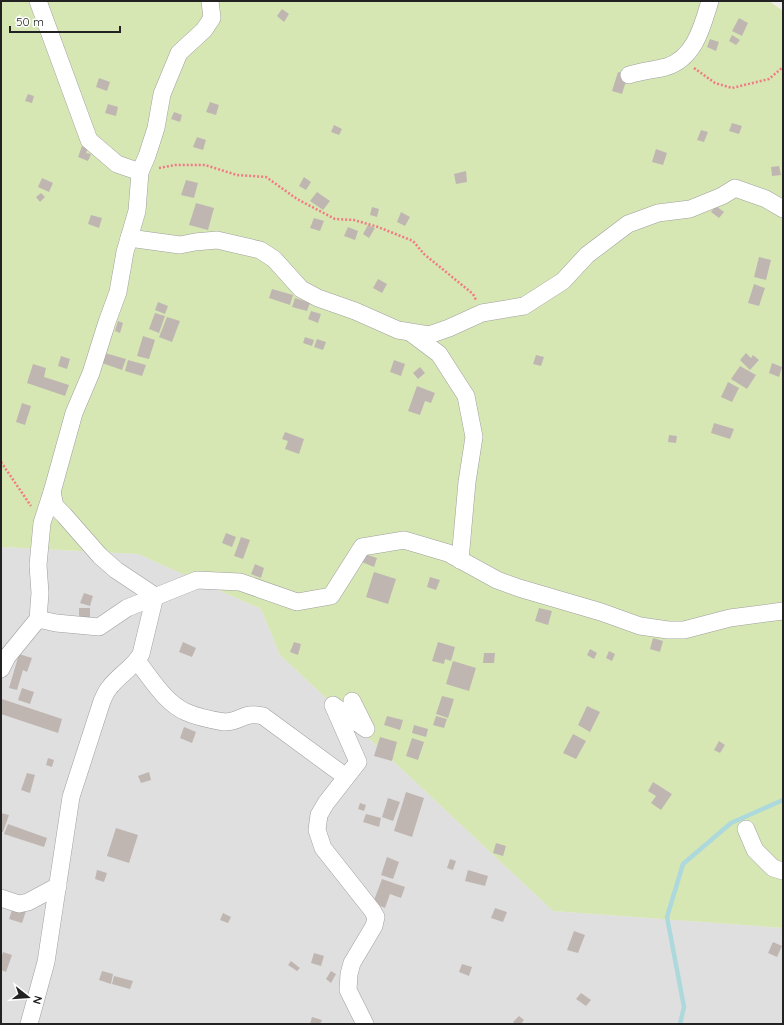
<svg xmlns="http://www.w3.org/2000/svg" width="784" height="1025" font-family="Quicksand,sans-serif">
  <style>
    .residential { fill: #e0dfdf }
    .grass { fill: #d6e7b4 }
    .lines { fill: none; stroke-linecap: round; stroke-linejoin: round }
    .stream { stroke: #add9dc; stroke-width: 4.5 }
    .building { fill: #bfb6b2 }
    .street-casing { stroke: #9f9f9f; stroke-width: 18 }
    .path { stroke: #f27a82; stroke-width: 2.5; stroke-dasharray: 2 2; stroke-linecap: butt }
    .street { stroke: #fff; stroke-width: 17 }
  </style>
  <rect width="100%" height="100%" fill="#f1ede9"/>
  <path class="residential" d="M1,547l137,7 123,55 19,46 273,256 230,17v96h-782z"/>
  <path class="grass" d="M1,1h768l14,10v917l-230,-17 -273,-256 -19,-46 -123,-55 -137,-7z"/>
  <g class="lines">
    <path class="stream" d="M680,1024l4,-17 -17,-90 16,-53 48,-41 52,-23"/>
  </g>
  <g class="building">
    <path d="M282,9l7,5 -5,8 -7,-6z"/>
    <path d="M739,18l9,5 -6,13 -10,-5z"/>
    <path d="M732,35l8,5 -4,5 -7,-4z"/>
    <path d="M710,39l9,3 -3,9 -9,-4z"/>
    <path d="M618,72l10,3 -6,19 -10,-3z"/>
    <path d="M99,78l11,4 -3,9 -11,-4z"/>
    <path d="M28,94l6,2 -2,7 -7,-2z"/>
    <path d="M210,102l9,3 -3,10 -10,-3z"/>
    <path d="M108,104l10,3 -2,9 -11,-3z"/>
    <path d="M174,112l8,3 -2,7 -9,-3z"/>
    <path d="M732,123l10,3 -3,8 -10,-3z"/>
    <path d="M334,125l8,4 -3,6 -8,-3z"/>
    <path d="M701,130l7,2 -4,10 -7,-2z"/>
    <path d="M197,137l9,3 -3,10 -10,-3z"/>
    <path d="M82,146l6,2 -2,5 5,1 -3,7 -10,-4z"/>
    <path d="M656,149l11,4 -4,12 -11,-3z"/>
    <path d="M779,166l2,9 -9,1 -1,-9z"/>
    <path d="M466,171l1,11 -11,2 -2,-10z"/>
    <path d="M304,177l7,5 -5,8 -7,-4z"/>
    <path d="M42,178l11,5 -4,9 -11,-5z"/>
    <path d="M186,180l12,3 -4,15 -13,-3z"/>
    <path d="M317,192l13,9 -7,9 -13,-9z"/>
    <path d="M41,193l4,4 -5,5 -4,-5z"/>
    <path d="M196,203l18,5 -6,22 -19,-5z"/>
    <path d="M716,206l8,6 -5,6 -8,-6z"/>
    <path d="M372,207l7,2 -2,8 -7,-2z"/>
    <path d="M401,212l9,5 -5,9 -8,-4z"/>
    <path d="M91,215l11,3 -3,10 -11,-4z"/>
    <path d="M314,218l10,3 -4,10 -10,-3z"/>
    <path d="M368,225l7,3 -6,10 -6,-4z"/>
    <path d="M348,227l10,4 -3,9 -11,-4z"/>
    <path d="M759,257l12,3 -5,20 -12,-3z"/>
    <path d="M378,279l9,5 -5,9 -9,-5z"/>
    <path d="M754,284l11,4 -6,18 -11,-3z"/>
    <path d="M272,289l21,6 -3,10 -21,-7z"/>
    <path d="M295,298l15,5 -3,8 -15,-4z"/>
    <path d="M158,302l10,4 -3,8 -10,-4z"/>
    <path d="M311,311l10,3 -3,9 -10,-4z"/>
    <path d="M155,313l10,3 -6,17 -10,-4z"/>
    <path d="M167,317l13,4 -8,21 -13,-5z"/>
    <path d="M118,321l5,2 -3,10 -5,-2z"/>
    <path d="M143,336l12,4 -6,19 -12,-3z"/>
    <path d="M305,337l9,3 -2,6 -9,-3z"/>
    <path d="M317,339l9,3 -3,8 -9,-3z"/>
    <path d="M105,353l21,6 -4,11 -20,-7z"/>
    <path d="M746,353l5,5 2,-3 6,5 -9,10 -10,-10z"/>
    <path d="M536,355l8,2 -3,9 -8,-2z"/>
    <path d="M61,356l9,3 -3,10 -9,-3z"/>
    <path d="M128,360l18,5 -4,11 -17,-5z"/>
    <path d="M394,360l11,4 -4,12 -11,-4z"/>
    <path d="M772,363l10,4 -3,10 -10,-4z"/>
    <path d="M33,364l13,4 -2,9 25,8 -4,11 -38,-13z"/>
    <path d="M740,366l16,9 -9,14 -16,-10z"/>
    <path d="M420,367l5,6 -7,6 -5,-6z"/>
    <path d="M728,382l11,6 -7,14 -11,-5z"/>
    <path d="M417,386l18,7 -4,10 -6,-2 -5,14 -12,-4z"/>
    <path d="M22,403l9,3 -6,19 -9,-3z"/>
    <path d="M714,423l20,6 -4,10 -19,-6z"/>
    <path d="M285,432l19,7 -5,15 -14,-5 3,-8 -6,-2z"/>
    <path d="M669,435l8,1 -1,7 -8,-1z"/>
    <path d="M226,533l10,4 -4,10 -10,-4z"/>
    <path d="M241,537l9,3 -7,19 -9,-3z"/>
    <path d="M365,554l12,4 -3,9 -12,-5z"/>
    <path d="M255,564l9,4 -3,10 -10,-4z"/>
    <path d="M374,572l22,7 -8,25 -22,-7z"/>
    <path d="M430,577l10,3 -4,10 -9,-3z"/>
    <path d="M84,593l9,3 -3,10 -10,-3z"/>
    <rect x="79" y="608" width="11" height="11"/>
    <path d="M539,608l13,3 -4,14 -13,-4z"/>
    <path d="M653,638l10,3 -3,11 -10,-3z"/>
    <path d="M183,642l13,6 -4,9 -13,-5z"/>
    <path d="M294,642l7,2 -3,11 -8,-3z"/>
    <path d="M438,642l17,5 -4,14 -6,-2 -1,5 -12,-3z"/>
    <path d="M590,649l7,4 -3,6 -7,-4z"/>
    <path d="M609,651l6,3 -3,7 -6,-3z"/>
    <path d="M484,653h11l-1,10h-11z"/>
    <path d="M19,654l13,4 -5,14 -4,-2 -6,20 -8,-2z"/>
    <path d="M453,661l23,7 -7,23 -23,-7z"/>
    <path d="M22,688l12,4 -4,12 -12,-4z"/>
    <path d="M442,696l12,3 -6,19 -12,-4z"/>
    <path d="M2,699l60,20 -4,14 -57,-19z"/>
    <path d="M587,706l13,6 -10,20 -12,-7z"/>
    <path d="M387,716l16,4 -3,10 -16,-5z"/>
    <path d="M436,716l11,3 -3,9 -11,-3z"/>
    <path d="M414,725l14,4 -2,8 -14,-4z"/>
    <path d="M184,727l12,5 -4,11 -12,-5z"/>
    <path d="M573,734l13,7 -10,18 -13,-6z"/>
    <path d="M380,737l17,5 -5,19 -18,-5z"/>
    <path d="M412,738l12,4 -6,18 -12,-4z"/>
    <path d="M719,741l6,4 -5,8 -6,-3z"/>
    <path d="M48,758l6,2 -2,7 -6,-2z"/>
    <path d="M149,772l2,8 -10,3 -3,-7z"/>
    <path d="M27,773l8,2 -5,18 -9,-3z"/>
    <path d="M653,782l19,12 -11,16 -10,-7 5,-7 -8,-5z"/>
    <path d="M406,792l18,6 -12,39 -18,-6z"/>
    <path d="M388,798l12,4 -7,19 -11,-4z"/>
    <path d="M360,803l6,2 -2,6 -6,-2z"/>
    <path d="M1,813l8,2 -6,17h-2z"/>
    <path d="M366,814l15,4 -2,9 -16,-5z"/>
    <path d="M8,824l39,14 -3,9 -40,-13z"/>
    <path d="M116,828l22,7 -9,28 -22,-7z"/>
    <path d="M496,843l10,3 -3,10 -10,-3z"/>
    <path d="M387,857l12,5 -6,17 -12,-4z"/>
    <path d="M450,859l6,2 -3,9 -6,-2z"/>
    <path d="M97,870l10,3 -3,9 -9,-3z"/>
    <path d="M468,870l20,6 -3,10 -20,-5z"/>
    <path d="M382,879l23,8 -4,11 -11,-4 -5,14 -12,-5z"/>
    <path d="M13,907l13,4 -4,12 -13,-4z"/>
    <path d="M495,908l12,4 -4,10 -12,-4z"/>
    <path d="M223,913l8,4 -3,6 -8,-3z"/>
    <path d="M574,931l11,4 -7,18 -11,-3z"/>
    <path d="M773,942l9,4 -5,11 -9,-4z"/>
    <path d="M3,952l9,3 -6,17 -5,-2v-11z"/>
    <path d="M314,953l10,3 -3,10 -10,-3z"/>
    <path d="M291,961l9,7 -3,3 -9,-6z"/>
    <path d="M462,964l10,3 -3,9 -10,-4z"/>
    <path d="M102,971l11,3 -2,10 -12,-4z"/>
    <path d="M331,971l5,3 -5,9 -5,-4z"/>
    <path d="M114,976l19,5 -3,8 -18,-5z"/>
    <path d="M581,993l10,7 -5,6 -10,-7z"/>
    <path d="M519,1016l5,4 -3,4h-6l-2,-2z"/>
    <path d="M312,1017l10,3 -2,4h-10z"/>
  </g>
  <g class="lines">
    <g class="street-casing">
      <g id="street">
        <path d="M38,1l51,139 28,24 23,8"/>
        <path d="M629,75c12,-4 25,-5 37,-8 29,-9 36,-40 44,-66"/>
        <path d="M129,238l51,7 15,-3 22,-2 43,10 14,9 27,30 17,9 37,13 43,19 31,5 20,-7 33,-15 42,-7 39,-25 24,-26 41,-31 30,-11 32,-4 32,-13 13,-8 31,11 17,10"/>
        <path d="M411,333l28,21 27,42 8,41 -7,45 -7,78"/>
        <path d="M38,619l18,4 43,4 28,-19 70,-28 43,2 57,20 34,-6 31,-49 42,-7 44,13 49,27 22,8 82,24 39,14 28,4h16l46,-12 53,-7"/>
        <path d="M137,661c14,17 28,42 49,51 11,5 26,8 38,10 17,0 20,-11 39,-6l83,61"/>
        <path d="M1,669l6,-12 31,-38 2,-26 -2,-28 4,-42 10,-31 22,-79 17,-40 16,-51 11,-30 7,-40 12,-41 3,-39 7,-16 9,-28 6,-34 17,-41 25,-23 8,-12 -2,-17"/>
        <path d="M352,701l14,28 -33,-24 25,57 -32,41 -7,12 -2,15 6,18 49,62 4,7 -2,9 -22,37 -3,11 -1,16 17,34"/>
        <path d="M746,829l9,21 18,18 10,3"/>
        <path d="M1,898l18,6 9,-2 30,-16"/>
        <path d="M29,1024l17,-62 25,-165 31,-96c2,-4 4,-10 8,-14 9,-12 24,-20 31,-33l14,-58 -39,-26 -16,-14 -36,-41 -9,-9 -3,-14"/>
      </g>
    </g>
    <g class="path">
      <path d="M694,68l21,15 17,5 37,-9 14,-12"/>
      <path d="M159,168l16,-3h30l32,10 29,2 31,22 38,20 19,1 24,7 35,14 11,13 49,40 3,6"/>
      <path d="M1,462l30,44"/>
    </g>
    <use href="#street" class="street"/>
  </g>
  <rect width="784" height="1025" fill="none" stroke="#222222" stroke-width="4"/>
  <g transform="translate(28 997) rotate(107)" stroke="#ffffff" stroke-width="3" paint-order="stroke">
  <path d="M0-3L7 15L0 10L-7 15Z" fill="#222222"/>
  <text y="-6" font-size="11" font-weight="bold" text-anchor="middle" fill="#222222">N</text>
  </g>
  <path d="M10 26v6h110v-6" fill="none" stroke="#222222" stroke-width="2"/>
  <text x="16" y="26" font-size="12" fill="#222222" stroke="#ffffff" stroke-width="3" paint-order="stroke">50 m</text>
</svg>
